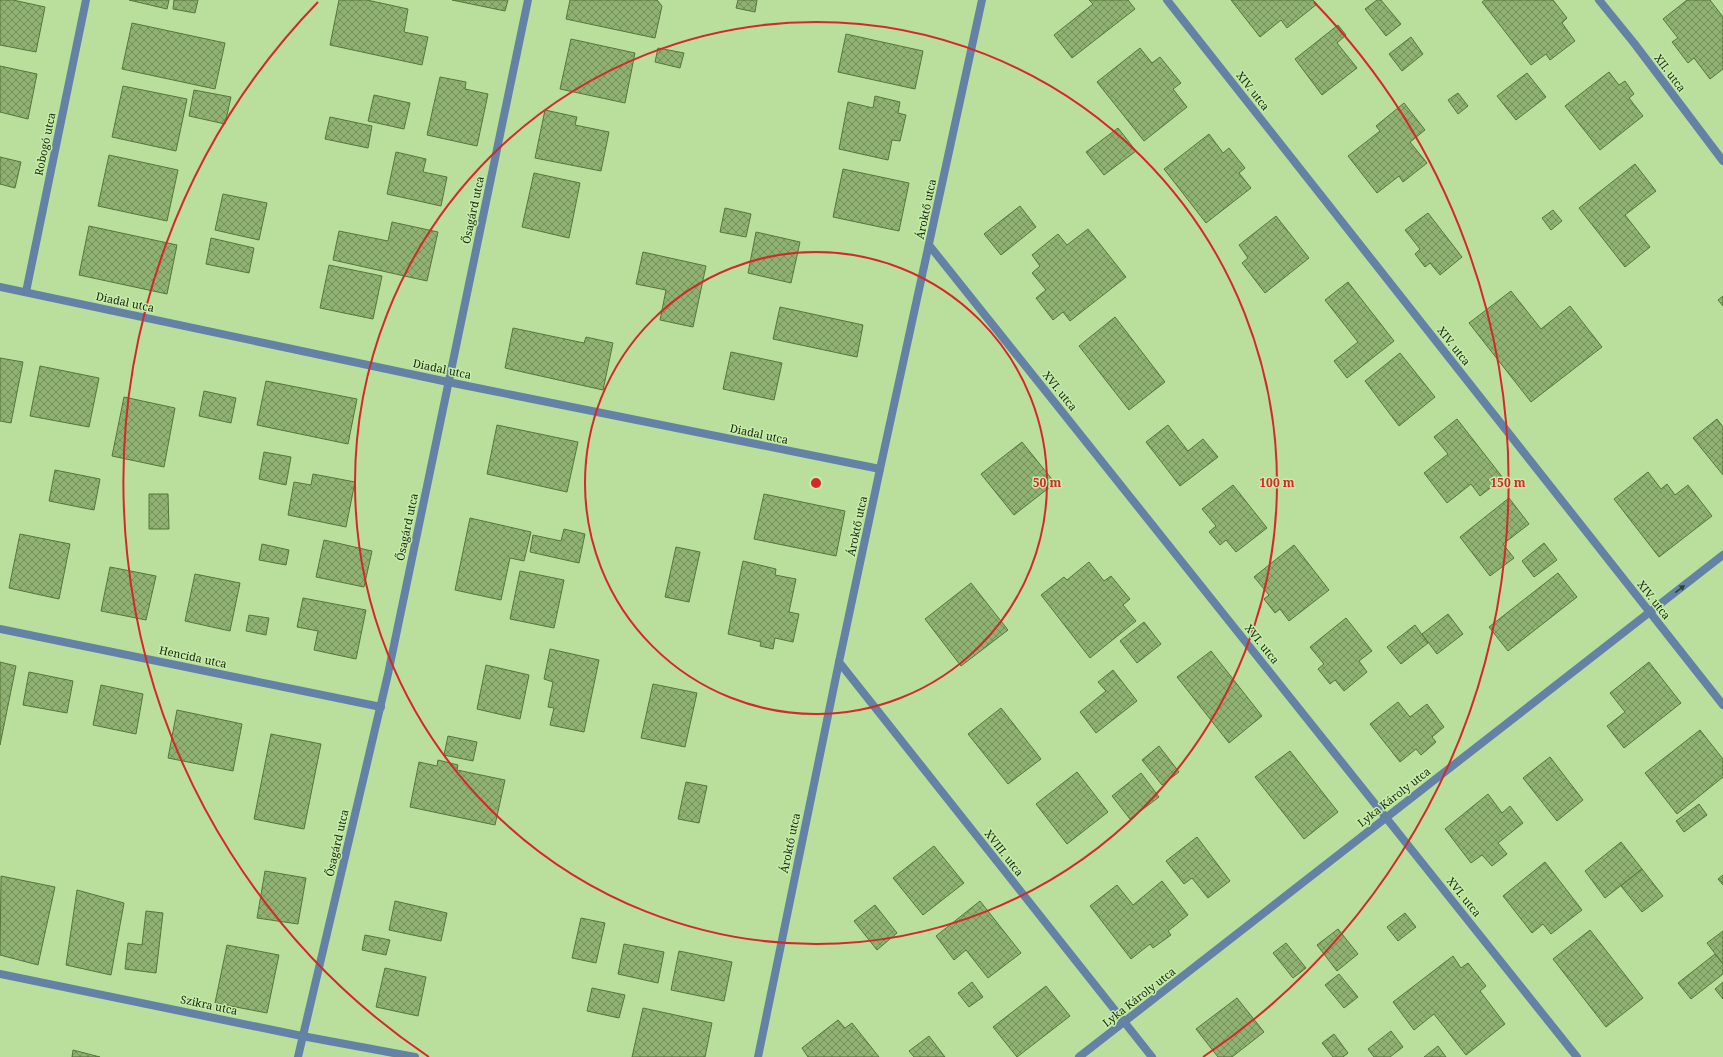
<svg xmlns="http://www.w3.org/2000/svg" width="1723" height="1057" font-family="'Noto Serif',serif">
  <style>
    .building { fill: url(#building-cross-hatch); stroke: #557639 }
    .lines { fill: none; stroke-linecap: round; stroke-linejoin: round }
    .minor { stroke: #6382a5; stroke-width: 8 }
    .tertiary { stroke: #6382a5; stroke-width: 8 }
    .oneway { fill: #2f423b }
    .ring { fill: none; stroke: #d62828; stroke-width: 2 }
    .labels { text-anchor: middle; stroke-width: 3; stroke-linejoin: round; paint-order: stroke }
    .street-label { font-size: 11px; fill: #19270d; stroke: #c6ecaa }
    .centre { fill: #d62828; stroke: #c6ecaa; stroke-width: 2 }
    .ring-label { font-size: 12px; text-anchor: middle; font-weight: bold; fill: #d62828; stroke: #c6ecaa; stroke-width: 3; stroke-linejoin: round; paint-order: stroke }
  </style>
  <defs>
    <pattern id="building-cross-hatch" width="8" height="8" patternUnits="userSpaceOnUse"><rect width="8" height="8" fill="#8fb273"/><path d="M0 0l8 8M0 8l8-8" fill="none" stroke="#74915d"/></pattern>
  </defs>
  <rect width="100%" height="100%" fill="#badf9d"/>
  <g class="building">
    <path d="M0,0h13l32,7 -9,45 -36,-7z"/>
    <path d="M129,0h40l-2,9z"/>
    <path d="M174,0h24l-3,13 -22,-4z"/>
    <path d="M339,0h28l41,9 -4,23 24,5 -6,28 -92,-20z"/>
    <path d="M452,0h56l-3,11z"/>
    <path d="M570,0h87l5,6 -7,32 -89,-19z"/>
    <path d="M738,0h19l-2,12 -19,-4z"/>
    <path d="M1089,0h39l7,9 -63,49 -18,-23 39,-31z"/>
    <path d="M1231,0h82l4,4 -30,24 -6,-8 -21,17z"/>
    <path d="M1377,0h4l20,24 -15,12 -21,-27z"/>
    <path d="M1485,0h68l14,18 -5,5 13,18 -25,19 -4,-6 -15,11 -49,-63z"/>
    <path d="M1687,0h23l13,17v52l-13,10 -16,-21 -6,5 -16,-21 6,-4 -15,-19z"/>
    <path d="M132,23l93,20 -10,46 -93,-20z"/>
    <path d="M1338,25l8,10 -9,8 20,25 -35,27 -27,-36z"/>
    <path d="M846,34l77,17 -8,38 -77,-17z"/>
    <path d="M1411,37l12,17 -21,17 -13,-17z"/>
    <path d="M571,39l64,14 -10,50 -65,-14z"/>
    <path d="M658,48l26,5 -4,15 -25,-6z"/>
    <path d="M1140,48l12,15 8,-6 21,26 -8,6 14,18 -43,34 -47,-59z"/>
    <path d="M0,66l37,8 -9,45 -28,-7z"/>
    <path d="M1609,72l10,13 6,-4 9,13 -5,4 14,18 -43,34 -35,-44z"/>
    <path d="M1527,73l19,24 -30,23 -19,-24z"/>
    <path d="M440,77l26,5 -1,7 23,5 -11,52 -50,-11z"/>
    <path d="M123,86l64,13 -11,52 -64,-14z"/>
    <path d="M194,90l37,7 -6,27 -36,-8z"/>
    <path d="M1458,93l10,13 -10,8 -10,-14z"/>
    <path d="M374,95l36,8 -6,26 -36,-8z"/>
    <path d="M875,96l25,6 -2,11 8,2 -6,26 -8,-1 -4,20 -49,-11 9,-47 25,6z"/>
    <path d="M1404,103l21,27 -15,12 17,21 -24,19 -4,-6 -22,17 -29,-37 32,-25 -4,-5z"/>
    <path d="M545,110l32,7 -2,8 34,7 -8,39 -66,-13z"/>
    <path d="M330,117l42,9 -4,22 -43,-9z"/>
    <path d="M1118,128l18,23 -32,24 -18,-23z"/>
    <path d="M1209,134l14,19 6,-5 16,20 -6,5 12,15 -45,35 -42,-54z"/>
    <path d="M396,152l30,7 -3,13 24,5 -6,29 -54,-12z"/>
    <path d="M109,155l69,15 -11,51 -69,-15z"/>
    <path d="M0,157l21,5 -6,26 -15,-4z"/>
    <path d="M1635,164l21,27 -31,24 25,32 -25,20 -46,-59z"/>
    <path d="M843,169l66,14 -10,48 -66,-14z"/>
    <path d="M534,173l46,10 -11,55 -47,-11z"/>
    <path d="M223,194l44,9 -8,37 -44,-10z"/>
    <path d="M1020,206l16,21 -35,28 -17,-21z"/>
    <path d="M725,208l26,6 -5,23 -26,-5z"/>
    <path d="M1553,210l9,11 -11,9 -9,-12z"/>
    <path d="M1428,213l34,44 -22,18 -10,-12 -5,4 -10,-13 5,-5 -15,-19z"/>
    <path d="M1276,216l33,42 -44,35 -23,-30 6,-5 -9,-13z"/>
    <path d="M392,222l46,10 -11,49 -94,-21 6,-29 49,10z"/>
    <path d="M89,226l88,19 -10,49 -88,-19z"/>
    <path d="M1088,229l38,48 -56,44 -7,-9 -10,8 -17,-22 10,-8 -14,-17 8,-7 -8,-11 26,-21 9,11z"/>
    <path d="M756,232l44,10 -9,41 -43,-10z"/>
    <path d="M211,238l43,10 -5,25 -43,-9z"/>
    <path d="M643,252l63,14 -13,61 -33,-7 6,-30 -30,-6z"/>
    <path d="M329,265l53,11 -9,43 -53,-11z"/>
    <path d="M1348,282l46,59 -47,37 -13,-17 24,-19 -33,-42z"/>
    <path d="M1511,291l30,38 29,-23 32,41 -71,55 -62,-79z"/>
    <path d="M1723,296v10l-5,-6z"/>
    <path d="M780,307l83,18 -6,32 -84,-18z"/>
    <path d="M1115,317l50,65 -36,28 -50,-64z"/>
    <path d="M513,328l71,15 2,-6 27,6 -10,47 -98,-22z"/>
    <path d="M731,352l51,11 -8,37 -51,-11z"/>
    <path d="M1400,353l35,44 -36,29 -34,-45z"/>
    <path d="M0,358l23,4 -12,61 -11,-2z"/>
    <path d="M40,366l59,12 -10,49 -59,-11z"/>
    <path d="M266,381l91,18 -9,45 -91,-19z"/>
    <path d="M204,391l32,7 -5,25 -32,-7z"/>
    <path d="M124,397l51,11 -11,59 -52,-11z"/>
    <path d="M1457,419l46,59 -23,18 -9,-12 -24,19 -23,-30 24,-19 -14,-17z"/>
    <path d="M1717,419l6,8v48l-30,-37z"/>
    <path d="M497,425l81,17 -11,50 -80,-18z"/>
    <path d="M1168,425l20,26 15,-12 15,18 -38,29 -34,-44z"/>
    <path d="M1022,442l33,41 -41,32 -33,-41z"/>
    <path d="M264,452l27,5 -5,28 -27,-6z"/>
    <path d="M55,470l45,9 -6,31 -45,-9z"/>
    <path d="M1648,472l13,17 6,-5 8,11 13,-10 24,31 -53,41 -45,-58z"/>
    <path d="M313,474l42,8 -9,45 -58,-12 6,-33 17,3z"/>
    <path d="M1233,485l34,43 -31,24 -10,-12 -6,5 -11,-13 7,-6 -14,-17z"/>
    <path d="M149,494h19l1,35h-20z"/>
    <path d="M764,494l81,17 -9,45 -82,-17z"/>
    <path d="M1509,498l20,26 -26,20 11,14 -24,18 -30,-39z"/>
    <path d="M470,518l61,14 -7,29 -14,-3 -9,42 -46,-10z"/>
    <path d="M564,529l21,5 -6,29 -49,-11 3,-17 28,6z"/>
    <path d="M20,534l50,10 -11,55 -50,-11z"/>
    <path d="M324,540l48,11 -8,36 -48,-10z"/>
    <path d="M1544,543l13,17 -23,17 -12,-16z"/>
    <path d="M262,544l27,6 -3,15 -27,-5z"/>
    <path d="M1294,545l35,45 -40,31 -9,-12 -5,4 -11,-14 5,-4 -15,-18z"/>
    <path d="M676,547l24,5 -11,50 -24,-5z"/>
    <path d="M743,561l33,8 -1,6 21,4 -7,33 10,2 -6,28 -18,-4 -2,11 -13,-3 1,-4 -33,-8z"/>
    <path d="M1089,562l15,19 7,-5 19,23 -7,6 13,16 -46,37 -49,-63 23,-18 3,3z"/>
    <path d="M110,567l46,9 -10,44 -45,-9z"/>
    <path d="M520,571l44,9 -10,48 -44,-9z"/>
    <path d="M1558,573l19,24 -69,54 -19,-24z"/>
    <path d="M195,574l45,9 -10,48 -45,-10z"/>
    <path d="M971,583l37,47 -47,36 -36,-47z"/>
    <path d="M303,598l63,12 -10,49 -42,-9 4,-19 -21,-4z"/>
    <path d="M1448,614l15,20 -26,20 -15,-20z"/>
    <path d="M249,615l20,3 -3,17 -20,-4z"/>
    <path d="M1346,618l26,33 -13,10 8,11 -23,19 -9,-11 -5,4 -12,-15 6,-5 -14,-17z"/>
    <path d="M1144,622l17,22 -24,19 -17,-22z"/>
    <path d="M1415,625l13,18 -27,21 -14,-17z"/>
    <path d="M550,649l49,11 -15,72 -34,-7 4,-17 -6,-1 5,-25 -9,-3z"/>
    <path d="M1211,651l51,65 -33,27 -52,-66z"/>
    <path d="M0,662l16,4 -16,79z"/>
    <path d="M1649,662l32,41 -57,45 -17,-22 18,-14 -15,-19z"/>
    <path d="M486,665l43,10 -9,44 -43,-10z"/>
    <path d="M1113,670l24,31 -41,32 -16,-21 26,-21 -8,-9z"/>
    <path d="M29,672l44,9 -6,32 -44,-8z"/>
    <path d="M653,684l44,9 -12,54 -44,-9z"/>
    <path d="M101,685l42,9 -7,40 -43,-9z"/>
    <path d="M1398,702l12,15 17,-13 17,23 -12,10 4,5 -15,13 -5,-6 -16,13 -30,-38z"/>
    <path d="M1001,708l40,51 -33,25 -40,-50z"/>
    <path d="M177,710l65,14 -9,47 -65,-13z"/>
    <path d="M1700,730l23,29v18l-46,37 -32,-41z"/>
    <path d="M271,734l50,10 -17,85 -50,-10z"/>
    <path d="M448,736l29,6 -4,19 -29,-6z"/>
    <path d="M1159,746l20,26 -17,13 -20,-25z"/>
    <path d="M1290,751l48,61 -34,27 -49,-62z"/>
    <path d="M1550,757l33,43 -26,21 -34,-43z"/>
    <path d="M438,760l20,5 -1,5 48,10 -10,45 -85,-18 9,-45 18,4z"/>
    <path d="M1077,772l31,40 -41,32 -31,-40z"/>
    <path d="M1141,773l18,24 -29,22 -18,-23z"/>
    <path d="M686,782l21,4 -8,37 -21,-4z"/>
    <path d="M1488,794l14,19 8,-7 13,17 -25,20 9,11 -15,12 -10,-11 -11,8 -26,-34z"/>
    <path d="M1699,804l8,11 -23,17 -8,-11z"/>
    <path d="M1197,837l33,44 -22,17 -16,-20 -8,6 -18,-23z"/>
    <path d="M1621,842l21,27 -37,29 -20,-27z"/>
    <path d="M934,846l30,37 -41,32 -30,-37z"/>
    <path d="M1545,862l37,48 -31,24 -8,-10 -11,9 -29,-37z"/>
    <path d="M1642,869l21,27 -21,16 -21,-26z"/>
    <path d="M265,871l41,7 -8,46 -41,-6z"/>
    <path d="M1723,875v10l-5,-6z"/>
    <path d="M1,876l54,11 -17,78 -38,-10z"/>
    <path d="M1162,881l26,34 -20,16 3,4 -18,13 -3,-4 -19,15 -41,-53 27,-21 16,20z"/>
    <path d="M77,890l47,13 -13,72 -45,-10z"/>
    <path d="M395,901l52,12 -6,28 -52,-11z"/>
    <path d="M980,901l41,52 -33,25 -22,-28 -12,10 -18,-24z"/>
    <path d="M875,905l22,28 -20,17 -23,-29z"/>
    <path d="M146,911l17,2 -7,60 -31,-4 3,-26 14,2z"/>
    <path d="M1405,913l11,14 -18,14 -11,-14z"/>
    <path d="M581,918l24,5 -9,40 -24,-5z"/>
    <path d="M1338,929l20,25 -21,17 -20,-26z"/>
    <path d="M1590,930l53,68 -37,29 -53,-68z"/>
    <path d="M1723,931v33l-16,-21z"/>
    <path d="M365,935l25,5 -4,15 -24,-5z"/>
    <path d="M1286,943l20,25 -13,10 -20,-25z"/>
    <path d="M624,944l40,8 -6,31 -40,-9z"/>
    <path d="M227,945l52,10 -12,58 -52,-10z"/>
    <path d="M679,951l53,11 -8,39 -53,-11z"/>
    <path d="M1715,954l8,10v10l-32,25 -13,-16z"/>
    <path d="M1453,956l8,12 7,-5 18,23 -6,5 25,33 -39,31 -32,-41 -20,16 -21,-28z"/>
    <path d="M385,968l41,9 -8,39 -42,-9z"/>
    <path d="M1339,974l19,23 -14,11 -19,-23z"/>
    <path d="M972,982l11,15 -14,10 -11,-14z"/>
    <path d="M1723,982v17l-8,-10z"/>
    <path d="M1046,986l24,30 -53,41 -24,-30z"/>
    <path d="M592,988l33,7 -6,23 -32,-7z"/>
    <path d="M1237,998l27,34 -32,25h-14l-22,-28z"/>
    <path d="M643,1008l69,15 -7,34h-73z"/>
    <path d="M838,1020l7,8 7,-5 27,34h-71l-6,-9z"/>
    <path d="M1391,1031l12,16 -13,10h-16l-6,-8z"/>
    <path d="M1334,1034l14,19 -5,4h-10l-11,-14z"/>
    <path d="M929,1036l16,21h-31l-5,-6z"/>
    <path d="M1438,1046l8,11h-22z"/>
    <path d="M73,1050l27,7h-28z"/>
  </g>
  <g class="lines">
    <g class="minor">
      <path d="M1167,0l556,705"/>
      <path d="M1599,0l35,43 89,118"/>
      <path d="M929,245l648,812"/>
      <path d="M26,292l60,-292"/>
      <path d="M880,469l102,-469"/>
      <path d="M0,629l381,78"/>
      <path d="M0,974l302,62 113,21"/>
      <path d="M298,1057l90,-383 140,-674"/>
      <path d="M758,1057l81,-395"/>
      <path d="M1079,1057l644,-502"/>
    </g>
    <path class="tertiary" d="M0,287l448,95 432,87 -41,193 313,395"/>
  </g>
  <defs><path id="oneway-solid" d="M-6-.8H1V-3.2L6.5 0L1 3.2V.8H-6Z"/></defs>
  <use class="oneway" href="#oneway-solid" transform="translate(1680 589) rotate(-38)"/>
  <g class="ring">
    <circle cx="816" cy="483" r="231"/>
    <circle cx="816" cy="483" r="461"/>
    <path d="M429 1057A692 692 0 0 1 318 2M1314 2A692 692 0 0 1 1203 1057"/>
  </g>
  <g class="labels">
    <g class="street-label">
      <text transform="translate(1670 73) rotate(53)" y="4">XII. utca</text>
      <text transform="translate(1253 91) rotate(52)" y="4">XIV. utca</text>
      <text transform="translate(45 144) rotate(-78)" y="4">Robogó utca</text>
      <text transform="translate(926 209) rotate(-78)" y="4">Ároktő utca</text>
      <text transform="translate(473 210) rotate(-78)" y="4">Ősagárd utca</text>
      <text transform="translate(125 302) rotate(12)" y="4">Diadal utca</text>
      <text transform="translate(1454 346) rotate(52)" y="4">XIV. utca</text>
      <text transform="translate(442 369) rotate(12)" y="4">Diadal utca</text>
      <text transform="translate(1060 391) rotate(51)" y="4">XVI. utca</text>
      <text transform="translate(759 434) rotate(12)" y="4">Diadal utca</text>
      <text transform="translate(857 526) rotate(-78)" y="4">Ároktő utca</text>
      <text transform="translate(407 527) rotate(-78)" y="4">Ősagárd utca</text>
      <text transform="translate(1654 600) rotate(52)" y="4">XIV. utca</text>
      <text transform="translate(1262 644) rotate(51)" y="4">XVI. utca</text>
      <text transform="translate(193 657) rotate(12)" y="4">Hencida utca</text>
      <text transform="translate(1394 797) rotate(-38)" y="4">Lyka Károly utca</text>
      <text transform="translate(337 843) rotate(-77)" y="4">Ősagárd utca</text>
      <text transform="translate(790 843) rotate(-78)" y="4">Ároktő utca</text>
      <text transform="translate(1004 853) rotate(52)" y="4">XVIII. utca</text>
      <text transform="translate(1464 897) rotate(51)" y="4">XVI. utca</text>
      <text transform="translate(1139 997) rotate(-38)" y="4">Lyka Károly utca</text>
      <text transform="translate(209 1005) rotate(12)" y="4">Szikra utca</text>
    </g>
  </g>
  <circle cx="816" cy="483" r="6" class="centre"/>
  <g class="ring-label">
    <text x="1047" y="487">50 m</text>
    <text x="1277" y="487">100 m</text>
    <text x="1508" y="487">150 m</text>
  </g>
</svg>
